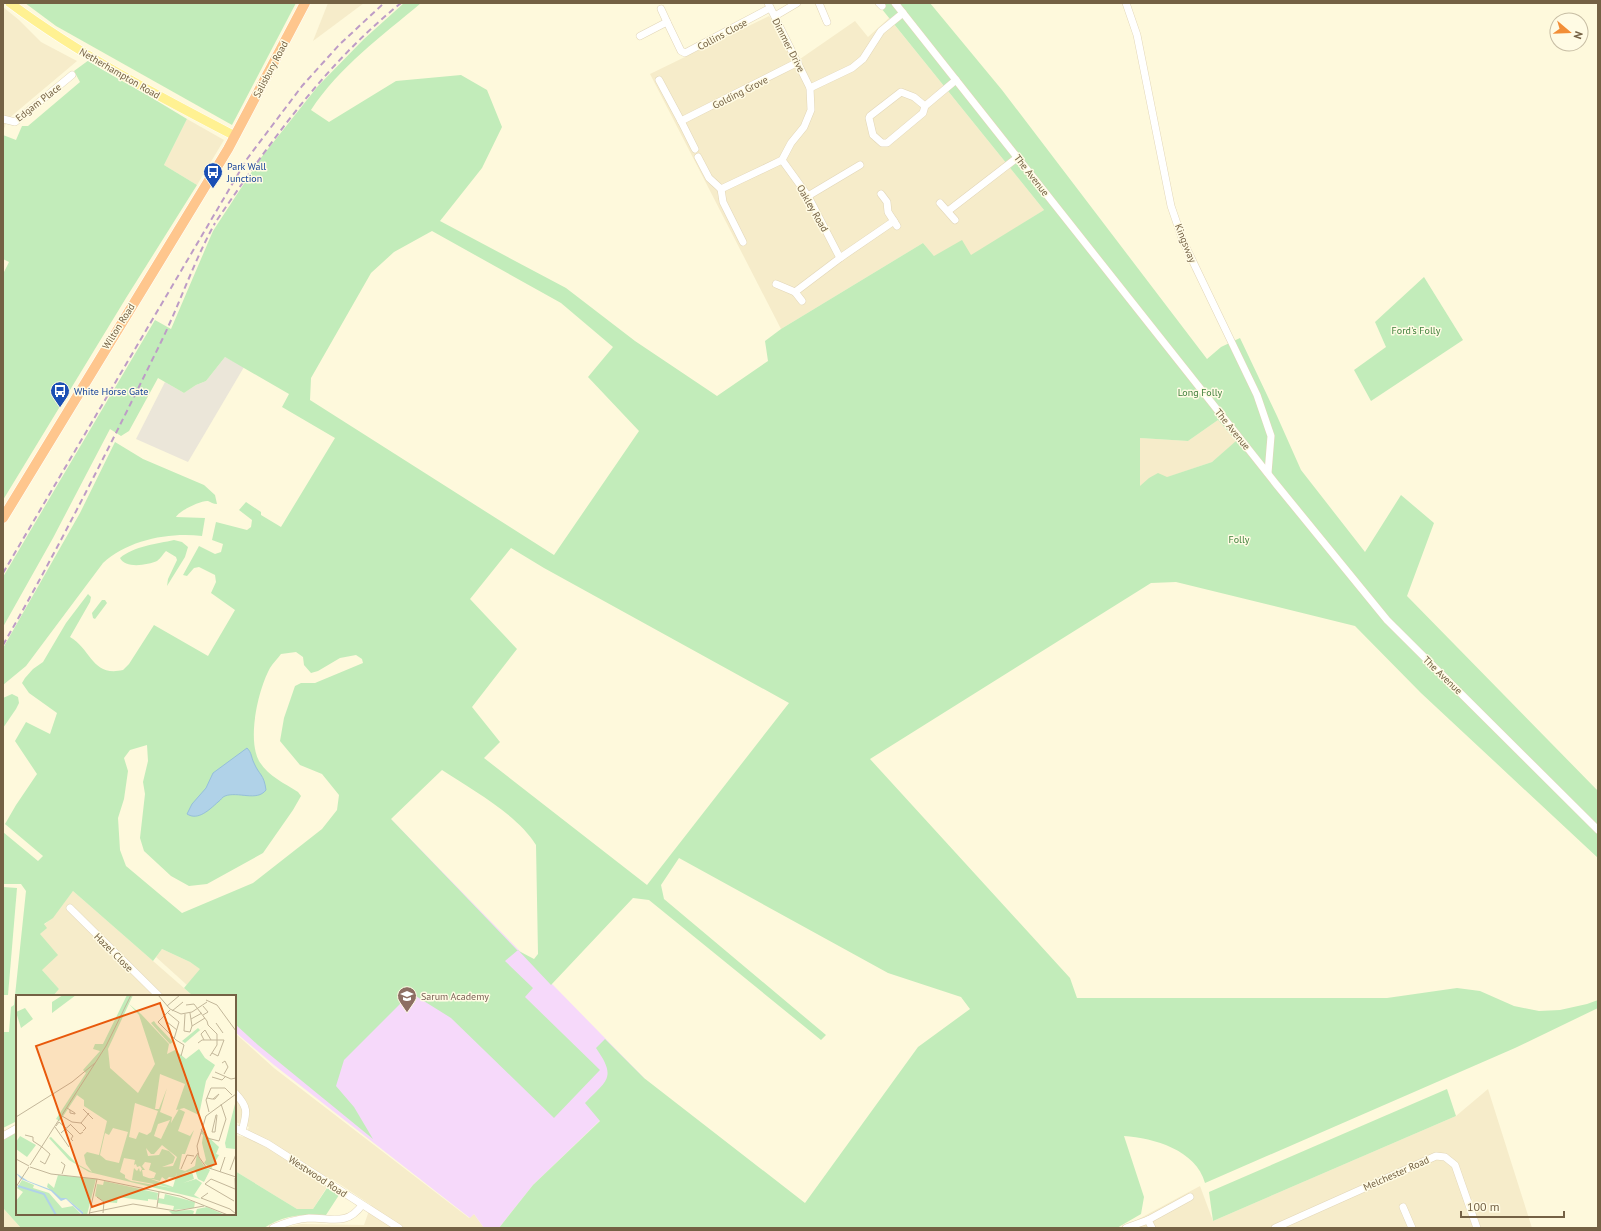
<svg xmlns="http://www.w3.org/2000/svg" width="1601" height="1231" font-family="'PT Sans',sans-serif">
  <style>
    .residential { fill: #f6ecca }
    .industrial { fill: #ebe6d9 }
    .education { fill: #f6d9fa }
    .green { fill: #c2ecba; fill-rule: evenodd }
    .water { fill: #b0d2e8; stroke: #95bfda }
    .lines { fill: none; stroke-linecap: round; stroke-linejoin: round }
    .minor-casing { stroke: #e2d6b8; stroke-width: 8 }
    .major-casing { stroke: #fff; stroke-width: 10 }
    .highway-casing { stroke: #fff; stroke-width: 11 }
    .minor { stroke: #fff; stroke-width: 7 }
    .major { stroke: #fff192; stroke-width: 9 }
    .highway { stroke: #fec68d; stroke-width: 10 }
    .rail { stroke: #bd9cc6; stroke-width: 2; stroke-dasharray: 6 4; stroke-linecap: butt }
    .labels { text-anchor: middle; stroke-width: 3; stroke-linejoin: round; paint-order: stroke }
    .street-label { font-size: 10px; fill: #746144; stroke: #fffbe4 }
    .transit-label { font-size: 10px; fill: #164399; stroke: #fffbe4; text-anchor: start }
    .park-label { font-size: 10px; fill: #41813e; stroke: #fffbe4 }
    .education-label { font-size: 10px; fill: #785e54; stroke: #fffbe4; text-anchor: start }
    .inset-river { fill: none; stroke: #b0d2e8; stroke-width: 2 }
    .inset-road { fill: none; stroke: #c3b79a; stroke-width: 1 }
    .view { fill: #e8590c; fill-opacity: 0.15; stroke: #e8590c; stroke-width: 2 }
    .inset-edge { fill: none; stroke: #746144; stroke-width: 2 }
  </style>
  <rect width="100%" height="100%" fill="#fef9dc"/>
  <g class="residential">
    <path d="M328,3h36l-51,38z"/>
    <path d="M3,7l16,13 22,22 36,19 -69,58 -5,12z"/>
    <path d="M769,16l31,43 55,-38 13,16 21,-19 155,192 -73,46h-37l-11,-13 -142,86 -131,-255z"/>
    <path d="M187,119l37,21 -27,45 -33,-20z"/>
    <path d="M1218,420l18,22 -24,20 -73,25 1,-49 48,3z"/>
    <path d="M73,891l120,105h-140l6,-7 -17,-19 -2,-36 6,-6 -2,-3 9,-8z"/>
    <path d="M162,949l28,13 11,7 -14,16 -31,-28z"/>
    <path d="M235,1033l39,35 195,150 5,-4 10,14h-202l19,-4 63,1 7,-20 -39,-26 -19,30h-16l-62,-38v-36l9,2 5,-10 -14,-5z"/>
    <path d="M1488,1089l44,139h-410l78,-42 13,35 243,-105z"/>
    <path d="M3,1208l18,20h-18z"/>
  </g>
  <path class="industrial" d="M225,357l19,10 -56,95 -52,-23 29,-57 19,11 12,-8 10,-4z"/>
  <path class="education" d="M382,810l262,268 -111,107 -34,43h-15l-10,-14 -4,4 -196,-153 -39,-33v-36h-26z"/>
  <g class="green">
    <path d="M25,3h271l-64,122 -176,-99z"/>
    <path d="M404,3h17c-39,33 -82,64 -110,107l18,12 67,-41 65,-6 26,15 15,37 -20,41 -42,53 126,67 69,53 82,55 51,-35 -3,-20 16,-12 142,-86 11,13 28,-16 9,15 73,-45 -167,-207h53l72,87 205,269 14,-12 19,-9 37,78 24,54 64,82 36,-57 33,28 -27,73 191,195v67l-177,-165 -66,-67 -179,-44 -25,1 -281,176 200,219 7,20h310l70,-10 23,3 34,15 25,5 21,-1 27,-6 11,-4v8l-83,40 -310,135c-9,-33 -51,-45 -81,-47l20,61 -3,17 -24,14h-618l34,-43 67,-64 -15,-18c22,-23 32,-25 11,-55l9,-9 39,39 161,125 113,-156 52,-38 -9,-12 -73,-24 -209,-115 -18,27 3,14 162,136 -5,5 -172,-140 -16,-2 -82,87 -33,-35 -13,11 28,27 -8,9 75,73 -46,48 -103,-100 -40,-25 -67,67 -8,26 18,21 19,32 -115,-94 -23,-21v-28h-42l-9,-8 16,-19 -10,-7 -28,-13 -9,12 -80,-70 -20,27 -9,6 3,4 -7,6 18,21 -16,15 17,19 -6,7h-36v125l-14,7v-96h6l2,-25 3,-2 12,-114 -5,-7h-18v-52l35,29 5,-5 -38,-32 11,-19 21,-31 -22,-33 11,-19 24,12 7,-21 -28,-20 -7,-10 3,-5 8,-9 10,-7 23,-39 22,-29 3,3 -1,5 -20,35c22,13 22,40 53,33l6,-6 25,-39 54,31 27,-46 -24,-17 5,-11 -1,-7 -16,-8 -5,1 -7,8 -4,-1 16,-29 16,8 6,-2 2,-8 -11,-4 4,-18 31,8 4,-3 1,-7 -13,-10 7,-8 15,10v3l20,12 54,-89 -53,-31 7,-13 -64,-37 -19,24 -10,4 -12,8 -26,-15 -29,53 -8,5 -11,-7 -57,109 -50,89v-50l152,-257 16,9 42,-98 47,-72 58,-73 46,-47zM432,231l129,72 52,44 -25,30 51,54 -85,124 -244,-155 1,-22 60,-105 23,-21zM1218,420l18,21 -24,21 -45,15 -9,-4 -9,5 -9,8v-48l48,3zM511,548l33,20 245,135 -142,182 -163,-127 16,-16 -28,-35 45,-58 -47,-50zM296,652l7,5 1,8 7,8 7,-2 22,-13 16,-3 6,4 1,4 -48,20h-14l-6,3 -11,32 -4,23 20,24 22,9 17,21 -2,15 -15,19 -69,54 -71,30 -56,-47 -6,-16 -2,-32 6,-19 4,-28 -4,-13 6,-8 17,-5 1,16 -5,21 2,12 -5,44 4,13 27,25 18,10 18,-2 56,-31 30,-43 8,-14 -3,-4c-14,-9 -30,-16 -39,-31 -12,-22 -1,-71 11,-93 3,-5 8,-10 11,-14zM442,770c30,20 75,44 94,75l2,109 -4,5 -17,-9 -126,-131z"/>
    <path d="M89,60l98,59 -23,46 33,20 -71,113 -123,202v-226l6,-12 -6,-3v-124l13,5 6,-14h6l52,-44 -6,-11z"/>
    <path d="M1424,277l39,63 -92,61 -17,-31 32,-23 -11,-25z"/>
    <path d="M115,442l28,17 61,26 11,10 2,9c-4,0 -6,-2 -9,-3 -7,-1 -29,10 -32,16l29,1 -3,18c-33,-4 -74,4 -99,27l-77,103 -23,19v-37l77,-135z"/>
    <path d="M174,540l8,2 6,5 -3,10 -18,29 1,-7 9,-19 -1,-3 -10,-6c-3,3 -6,8 -9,10 -9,4 -32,8 -37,-3 14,-12 37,-14 54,-18z"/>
    <path d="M102,600h3l2,3 -12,16 -2,-1 -1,-5z"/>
    <path d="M12,694l6,3 1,6 -3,6 -13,19v-30z"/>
    <path d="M3,887l14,1 -9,107h-5z"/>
    <path d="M1447,1089l9,27 -243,105 -4,-29z"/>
    <path d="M17,1132v82h218v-43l62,38h16l14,-21 12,7 -13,20c-22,-1 -43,0 -62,13h-243l-18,-20v-68z"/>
  </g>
  <path class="water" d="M247,748c5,5 4,9 7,15 5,12 10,11 12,27 -9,12 -28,1 -41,6 -3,1 -4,4 -7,6 -9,8 -20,19 -31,12l5,-10 14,-16 7,-15z"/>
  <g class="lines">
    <g class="minor-casing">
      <g id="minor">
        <path d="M819,3l8,19"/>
        <path d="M879,3l3,3"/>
        <path d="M895,3l381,481 111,136 211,210"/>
        <path d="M1126,3l11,32 34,171 12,35 74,154 14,41 -3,37"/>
        <path d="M661,9l6,13"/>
        <path d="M775,16l22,-13"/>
        <path d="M640,36l27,-14 14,29 4,2 85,-45"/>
        <path d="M659,80l22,41"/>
        <path d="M810,88l42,-20 11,-9 18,-28 22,-18"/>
        <path d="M925,106l-11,-9 -13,-5 -31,24 -1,2 4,17 9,8h5l36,-30 2,-7 31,-26"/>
        <path d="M3,119l12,3 57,-47"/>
        <path d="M695,149l-14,-28 117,-59"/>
        <path d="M698,157l11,21 12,11 61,-29 9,-17 13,-16 7,-17 -1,-22 -42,-85"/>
        <path d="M782,160l26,36 32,62"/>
        <path d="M721,189l2,13 20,40"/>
        <path d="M881,194l6,8 1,10 9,14"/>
        <path d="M808,196l52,-31"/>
        <path d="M940,203l15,17"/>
        <path d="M948,211l70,-54"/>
        <path d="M776,284l19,8 45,-34 54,-37"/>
        <path d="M795,292l7,9"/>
        <path d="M70,908l89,88"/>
        <path d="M235,1093c14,15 12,19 7,38"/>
        <path d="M235,1128l33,16 131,84"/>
        <path d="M3,1136l14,-8"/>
        <path d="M1403,1207l9,21"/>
        <path d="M1148,1220l4,8"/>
        <path d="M273,1228c11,-5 23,-9 36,-10 23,0 38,8 53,-13"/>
        <path d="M1126,1228l22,-8 42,-23"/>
        <path d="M1275,1228l161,-72 9,1 10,8 22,63"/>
      </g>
    </g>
    <g class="major-casing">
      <path id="major" d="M10,3c70,52 148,93 225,133"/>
    </g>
    <g class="highway-casing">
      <path id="highway" d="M3,518l225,-369 77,-146"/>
    </g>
    <use href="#minor" class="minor"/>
    <use href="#major" class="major"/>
    <use href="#highway" class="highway"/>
    <g class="rail">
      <path d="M217,220c54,-79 109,-157 184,-217"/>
      <path d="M3,573l244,-414 55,-73 37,-41 45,-42"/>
      <path d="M3,645c57,-99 108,-201 158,-303 19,-39 33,-81 54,-119"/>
    </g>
  </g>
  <defs>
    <g id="bus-pin" transform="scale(1)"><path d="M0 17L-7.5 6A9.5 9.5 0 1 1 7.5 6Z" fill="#1a4fb4" stroke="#fffbe4"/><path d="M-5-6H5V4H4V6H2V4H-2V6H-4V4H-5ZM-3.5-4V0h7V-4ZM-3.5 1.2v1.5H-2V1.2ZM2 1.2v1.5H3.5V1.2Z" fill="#fff"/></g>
    <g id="school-pin" transform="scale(1)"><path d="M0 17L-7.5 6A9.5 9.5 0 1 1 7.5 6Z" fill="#8d6e63" stroke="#fffbe4"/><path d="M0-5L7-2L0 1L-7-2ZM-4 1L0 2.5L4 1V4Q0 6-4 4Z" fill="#fff"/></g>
  </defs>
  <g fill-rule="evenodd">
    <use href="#bus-pin" x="213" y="172"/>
    <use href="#bus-pin" x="60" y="391"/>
    <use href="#school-pin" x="407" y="996"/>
  </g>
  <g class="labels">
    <g class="street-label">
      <text transform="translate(722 34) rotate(-28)" y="4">Collins Close</text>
      <text transform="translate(789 45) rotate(63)" y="4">Dimmer Drive</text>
      <text transform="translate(270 69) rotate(-62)" y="4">Salisbury Road</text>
      <text transform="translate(120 73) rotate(30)" y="4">Netherhampton Road</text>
      <text transform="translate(740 92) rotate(-27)" y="4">Golding Grove</text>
      <text transform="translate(38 102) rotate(-38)" y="4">Edgam Place</text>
      <text transform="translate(1032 175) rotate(52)" y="4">The Avenue</text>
      <text transform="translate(813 208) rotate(60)" y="4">Oakley Road</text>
      <text transform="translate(1186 243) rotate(68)" y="4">Kingsway</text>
      <text transform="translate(118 326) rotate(-58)" y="4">Wilton Road</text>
      <text transform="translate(1233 429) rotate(51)" y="4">The Avenue</text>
      <text transform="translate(1443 675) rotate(44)" y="4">The Avenue</text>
      <text transform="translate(114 952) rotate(45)" y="4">Hazel Close</text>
      <text transform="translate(1396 1173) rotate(-24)" y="4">Melchester Road</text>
      <text transform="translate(318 1176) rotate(33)" y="4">Westwood Road</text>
    </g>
    <g class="transit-label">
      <text x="227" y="170">Park Wall<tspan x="227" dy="12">Junction</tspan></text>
      <text x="74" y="395">White Horse Gate</text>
    </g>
    <g class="park-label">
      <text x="1416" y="334">Ford's Folly</text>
      <text x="1200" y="396">Long Folly</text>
      <text x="1239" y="543">Folly</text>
    </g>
    <g class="education-label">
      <text x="421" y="1000">Sarum Academy</text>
    </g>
  </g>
  <g transform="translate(16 995)">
    <rect width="220" height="220" fill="#fef9dc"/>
    <path d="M47,0h13l-24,18v-11zM111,0h6l-25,54 2,19 28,25 17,-29 -16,-49 -10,-11 12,10 28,30 -2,10 8,-4 11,9 13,-10 6,9 10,7 -9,16 -7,34 -15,-7 -8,2 9,-26 -25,-10 -5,35h4l8,-21 -7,24 12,5 -1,6 8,-14 6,3 -7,19 12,5 4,-6 -9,24h-3l-3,15 6,2 10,-5 2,-12 7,12 6,4 -6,12 -6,-3 -3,-9 -15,4 12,-2 2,7 -11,4 13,-4 6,4 -8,12 7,4 -112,-27 -20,-12 -20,-22 2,-1 26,27 15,8 -6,-8 -2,-9 3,-3 12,3 8,-34 -23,-15v-6l-7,-5 -17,26 -4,-2 30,-46 -3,-3 17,-19 -7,-2 2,-5h8zM119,108l23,8 -7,21 -4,3 -8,-3 -3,7 -7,-2zM154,125l-9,19 -7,-3 4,-12zM97,133l15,4 -9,31 -13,-3 -6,-5 5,-22 4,2zM146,150l15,12 -4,9 -11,1 11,-4 2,-6 -6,-6 -7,-2 -3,6 -11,1 -2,-8 5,6h3zM108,163l11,2 -1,5 2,-1 1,3 3,-1 2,3 -2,3 -1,-4 -2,3 -3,-3 -2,12 27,5 13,3 -41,-7 -6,-3v-3l-5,-3zM129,167l6,1 -2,7 7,3 -2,5h-5l11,3 2,-4 4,3 3,-3 6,1 2,-5 -4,14 -30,-11 -1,-6h3l-3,-4zM9,13l8,11 -12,9 -5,-16zM138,26l2,3 17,18 -3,2 -11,-12 -8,-9zM190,30l-21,18 -3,-2 16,-13 2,2zM220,105v49h-1l-9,-1 -1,-5zM187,137l16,15 -3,7 3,1 -8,14 -7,-6 2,-3 -4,-17 1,-8 -3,-2zM4,141l16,9 -9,12 -11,-8v-7zM42,180l38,4 -9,36h-4v-3l-16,-13h-6l-14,-12 1,-4 6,5zM6,185l12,5 -1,3 16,5 13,15 11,-2 9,9 -66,-1v-13l7,-9 -6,-4zM88,186l54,12 -1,7 -9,-1v2l-30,-4 -1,6 -12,-1 -10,-6 2,-12 6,1zM149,199l30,8 -1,6 -21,2 1,-4 -16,-3v-5l6,1zM191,212l18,8h-30l2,-6zM175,215l3,1 -1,4h-20l-4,-4z" fill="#c2ecba" fill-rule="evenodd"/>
    <path d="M0,178l12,8 24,9 9,8h5l17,14v3l-17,-16 -5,2 -10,-10 -30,-12z" fill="#b0d2e8"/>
    <path class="inset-river" d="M2,191l26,8 12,21"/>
    <path class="inset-road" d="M142,0l12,14 11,5 11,-2 15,-10M190,5l11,5 19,26M170,10l8,-1 13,17 1,4 9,9v11l-7,11M151,11l13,-11M187,11l5,6 -5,3M154,15l-12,12 18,18 8,5 -3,11M156,16l11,-9M152,18l11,9 -5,17M169,19l-1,17 6,1 2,-6 -2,-13M175,24l11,-6M151,27l10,8M200,28l7,10M176,31l13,-8M188,45l-3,-6 4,-4 6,10M182,48l4,-3h22l-6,16 -6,-3M206,68l3,-2 3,6 -4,7M199,77l16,7 5,-1M196,82l10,3 4,-4M220,99l-30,22 -9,30 2,11 7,10 30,10M191,103l5,1h3l4,-5 -6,5M51,113l8,5v1l-5,-1v-3M67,114l10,10M193,117l-3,-12 5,-12h14l7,7M201,120l-2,17h-3l4,-17zM46,121l10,6 9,1 5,5 -3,3M0,122l56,-35 23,-19M65,128l8,-10M54,129l10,10 3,-2M40,131l3,-4 7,6M39,132l14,20M50,134l7,7 -2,3 2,2M185,134l6,9 12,3M45,138l9,-8M9,140l8,2v4l9,6M203,146l7,-22 -5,-15M0,164l13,7M24,166l5,3 5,-10 -8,-7M45,167l4,3 -3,9M175,169l7,-11M14,170l76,-119 25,-51M14,172l21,7 46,5 83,17 48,19M165,174l6,-14 7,1M214,175l6,-16M204,177l5,-15M219,183l1,28M189,189l6,-5 24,10M189,189l29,17M0,192l13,-20M192,198l-7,5 29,11 6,5M81,202l7,5 -1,11M141,212l2,-15M73,218l44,-9 43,7 28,-5M73,220l8,-36"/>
    <path class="view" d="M144,8l56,161 -124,43 -56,-161z"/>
    <rect width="220" height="220" class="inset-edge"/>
  </g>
  <rect width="1601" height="1231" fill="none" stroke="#746144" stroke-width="8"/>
  <g transform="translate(1569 32) rotate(109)"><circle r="19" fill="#fffbe4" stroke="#c7bda4"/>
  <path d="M0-3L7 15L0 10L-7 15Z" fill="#f28e37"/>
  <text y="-6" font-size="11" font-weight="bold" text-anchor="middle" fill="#746144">N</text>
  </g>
  <path d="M1461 1211v6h103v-6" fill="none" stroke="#746144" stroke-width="2"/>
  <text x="1467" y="1211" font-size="12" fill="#746144" stroke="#fffbe4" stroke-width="3" paint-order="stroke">100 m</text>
</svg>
